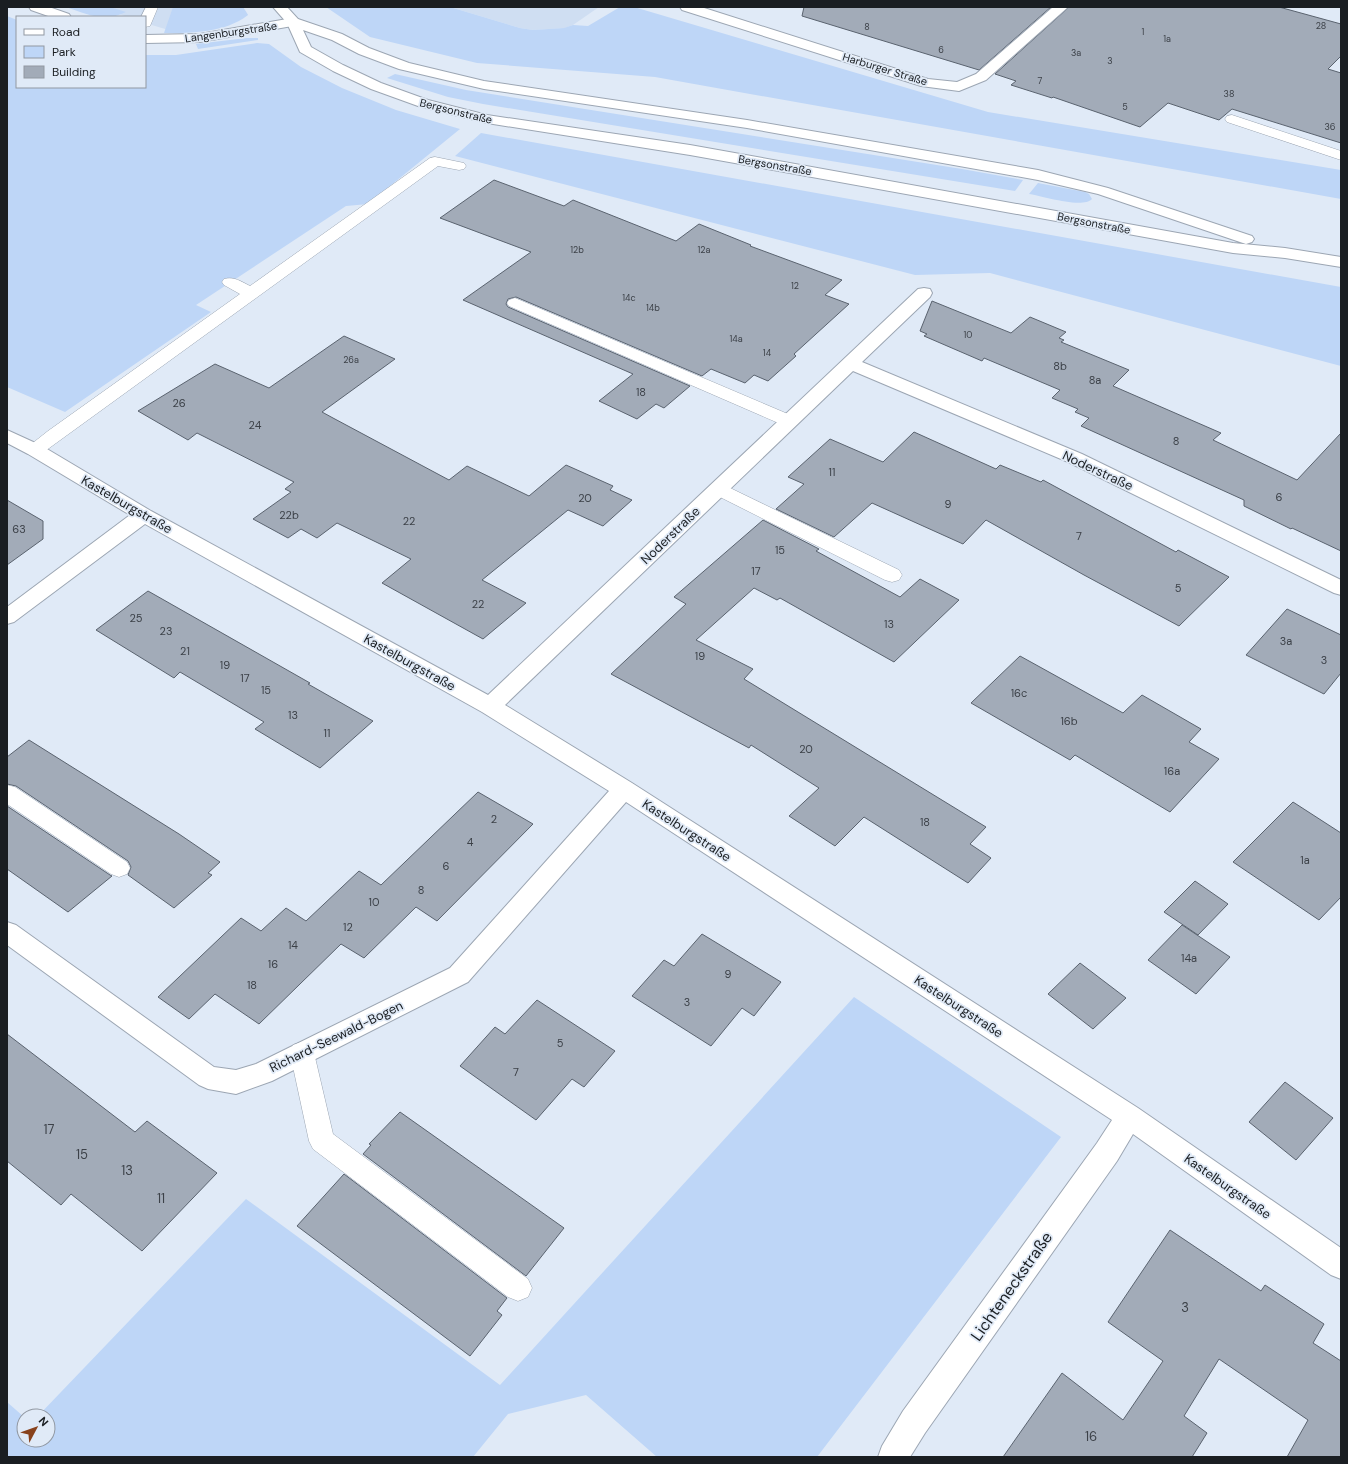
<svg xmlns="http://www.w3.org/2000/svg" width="1348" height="1464" font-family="'DM Sans',sans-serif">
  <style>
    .built { fill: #cfdef2 }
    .green { fill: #bed6f7 }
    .building { fill: #a2abb8; stroke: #5a636f }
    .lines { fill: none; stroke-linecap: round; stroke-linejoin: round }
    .lane-casing { stroke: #9ca6b3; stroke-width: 1 }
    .street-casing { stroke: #9ca6b3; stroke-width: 2 }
    .secondary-casing { stroke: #9ca6b3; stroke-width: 2 }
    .lane { fill: #fff; fill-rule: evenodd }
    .street { fill: #fff; fill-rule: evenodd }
    .secondary { fill: #fff; fill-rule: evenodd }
    .labels { text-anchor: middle; stroke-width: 3.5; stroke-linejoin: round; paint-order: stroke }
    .far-number-label { font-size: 9px; fill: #3c4148 }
    .far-street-label { font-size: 11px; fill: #1a1e22; stroke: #e0eaf7 }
    .number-label { font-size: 11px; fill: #3c4148 }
    .street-label { font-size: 13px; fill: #1a1e22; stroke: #e0eaf7 }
    .near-number-label { font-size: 13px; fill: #3c4148 }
    .near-street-label { font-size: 16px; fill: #1a1e22; stroke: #e0eaf7 }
  </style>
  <rect width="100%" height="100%" fill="#e0eaf7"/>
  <g class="built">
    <path d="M97,7h146l5,8 -76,16 -27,-8v-6h-17z"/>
    <path d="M450,7h149l-26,18 -8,3 -32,2 -13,-2z"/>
  </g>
  <g class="green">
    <path d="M66,7h44l16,5c-21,11 -40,2 -60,-5z"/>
    <path d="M173,7h70l5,8c-23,18 -57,18 -84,18z"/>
    <path d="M326,7h124l70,21 13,2 31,-2 9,-3 15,1 32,-19h14l354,105 353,58v29l-686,-122 -178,-14 -107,-26z"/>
    <path d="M7,16l10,4v67h128v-32h31l81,-12 12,1 32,23 41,21 54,22 64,19 -92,75 -22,2 -150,99 15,7 -146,100 -58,-25z"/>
    <path d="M247,38h11v2l-60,9 -2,-5z"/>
    <path d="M395,74l71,16 496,79 61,11 -8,11 -532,-87 -35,-7 -61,-19z"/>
    <path d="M481,133l860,154v79l-351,-93 -75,2 -460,-119z"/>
    <path d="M1038,183l47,9 4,2 3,5c-10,10 -49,-3 -63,-5z"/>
    <path d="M854,997l207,140 -244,320h-160l-71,-62 -78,19 -35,43h-466v-55l17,15v23h24v-24h-10l208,-217 254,186z"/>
  </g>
  <g class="building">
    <path d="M804,7h247l-72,63 -177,-54z"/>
    <path d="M1069,7h210l62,17v32l-13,13 13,4v70l-109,-34 -13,11 -51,-17 -28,24 -87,-30 -1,1 -41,-13 5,-4 -21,-7z"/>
    <path d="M494,180l70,26 9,-6 103,41 23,-17 52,21 -1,1 92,34 -17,15 24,9 -55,50 2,2 -28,25 -14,-6 -9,8 -34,-14 -9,7 -186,-79 -8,2 -2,5 2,3 182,79 -26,22 -8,-4 -19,15 -38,-18 34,-27 -170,-74 68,-48 -91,-34z"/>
    <path d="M932,301l79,32 19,-16 36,15 -7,6 5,2 -3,2 68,28 -16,16 108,47 -8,7 84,40 44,-47v118l-49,-23 -1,1 -47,-23v-6l-163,-74 8,-8 -14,-6 3,-3 -26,-11 8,-8 -76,-32 -2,3 -58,-25 3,-2 -7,-3z"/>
    <path d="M344,336l51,23 -73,53 11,6 116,62 18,-14 62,30 37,-31 47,21 -3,4 22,10 -29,26 -35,-16 -86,70 44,23 -43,36 -101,-56 29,-24 -74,-36 -20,15 -16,-9 -13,9 -35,-19 38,-27 -6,-3 9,-7 -97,-49 -9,7 -50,-29 77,-47 54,24z"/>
    <path d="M914,432l82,37 4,-4 41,17 2,-2 133,72 2,-2 51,27 -50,49 -95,-51 -98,-55 -23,24 -91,-41 -38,34 -58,-28 28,-25 -16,-7 42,-38 53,23z"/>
    <path d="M7,500l36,21v18l-36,26z"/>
    <path d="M763,520l56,29 -3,2 84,46 20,-18 39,21 -65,62 -114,-64 -3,2 -23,-12 -58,52 57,29 -9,10 242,148 -16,17 21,14 -23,25 -104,-66 -29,29 -46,-30 30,-28 -68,-43 -2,3 -138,-74 75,-70 -12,-7z"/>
    <path d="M148,591l162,92 -2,1 65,37 -53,47 -65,-39 9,-7 -84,-50 -6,6 -78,-48z"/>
    <path d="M1287,609l54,26v38l-17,21 -78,-39z"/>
    <path d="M1020,656l103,57 19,-18 59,34 -12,13 30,17 -49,53 -95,-57 -5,5 -99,-57z"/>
    <path d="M29,740l150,94 41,28 -12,11 4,2 -38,33 -46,-33 3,-8 -3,-6 -112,-75 -9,-2v-27z"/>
    <path d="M478,792l55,32 -96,97 -21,-14 -52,51 -23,-14 -82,80 -44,-30 -26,25 -31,-22 83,-79 20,13 25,-23 20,13 53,-50 22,14z"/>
    <path d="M1293,802l48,31v64l-22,23 -86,-58z"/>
    <path d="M7,806l103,69 2,1 -44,36 -61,-43z"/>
    <path d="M1195,881l33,23 -30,31 -34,-23z"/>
    <path d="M1182,925l48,32 -34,37 -48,-34z"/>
    <path d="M702,934l79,48 -27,34 -12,-8 -31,38 -79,-50 32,-36 10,6z"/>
    <path d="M1080,963l46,35 -33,31 -45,-35z"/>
    <path d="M537,1000l78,51 -31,36 -12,-8 -36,41 -76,-54 35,-39 10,7z"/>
    <path d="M7,1034l128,98 12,-11 70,52 -75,78 -71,-57 -10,11 -54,-44z"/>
    <path d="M1285,1082l48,36 -37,42 -47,-38z"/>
    <path d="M400,1112l164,116 -38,48 -163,-122 8,-9 -2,-1z"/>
    <path d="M344,1174l163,124 -10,13 5,4 -32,41 -173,-130z"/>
    <path d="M1170,1230l91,61 4,-6 59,39 -11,19 28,18v96h-54l21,-37 -89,-61 -35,57 23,17 -15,24h-189l59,-84 61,47 40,-59 -55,-39z"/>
  </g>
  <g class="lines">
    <g class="lane-casing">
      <g id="lane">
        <path d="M146,7h12l-8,19 -5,1v-10h-4z"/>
        <path d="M1232,115l109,36v9l-114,-38 -2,-3 2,-3z"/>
        <path d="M435,157l29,6 2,3 -2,3 -5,1 -21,-4 -397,288 -6,2 -6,-2 -3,-4 3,-4 19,-15 192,-137 -16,-9 -2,-3 2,-3c10,-3 18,3 26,7l180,-128z"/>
        <path d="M515,298l280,119 3,4 -3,4 -6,1 -6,-1 -274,-119 -2,-3 2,-3z"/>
        <path d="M718,483l6,2 175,85 3,5 -3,5 -7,2 -7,-2 -173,-87 -3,-4 3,-4z"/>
        <path d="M7,785l8,2 112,75 3,6 -3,6 -8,3 -8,-3 -104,-70z"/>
        <path d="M302,1042l9,3 3,8 19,81 195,145 4,9 -4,9 -10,4 -10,-4 -195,-148 -4,-8 -19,-88 3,-8z"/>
      </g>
    </g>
    <g class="street-casing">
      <g id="street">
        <path d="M29,7h20l20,7 2,3h-20l-20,-7z"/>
        <path d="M680,7h21l227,72 29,3 19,-8 77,-67h15l-82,73 -27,11 -38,-5 -239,-76z"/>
        <path d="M293,18l5,1 2,3 -2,3 -98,17 -55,1v-8l55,-1z"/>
        <path d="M924,288l6,1 2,4 -2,4 -68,65 220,92 259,126v15l-7,-2 -266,-131 -215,-91 -348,334 127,78 506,325 203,140v31l-10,-4 -198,-141 -16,27 -192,272 -15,24h-32l4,-11 21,-35 194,-268 15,-23 -486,-318 -158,180 -196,99 -36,13 -28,-5 -9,-4 -192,-140v-23l9,3 198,142 22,3 20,-6 194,-96 159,-177 -127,-79 -337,-188 -131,98 -7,2v-17l123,-92 -102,-61 -21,-11v-13l35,16 109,65 337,184 430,-406z"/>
      </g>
    </g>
    <g class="secondary-casing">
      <path id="secondary" d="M273,7h14l11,12 44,15 27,14 40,15 75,18 263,39 291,50 70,18 144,48 2,3 -2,3 -6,2 -6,-2 -142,-48 -60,-14 -291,-52 -263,-39 -85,-20 -40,-15 -27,-14 -29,-10 8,17 32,18 38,18 47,17 59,15 203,30 543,98 52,5 56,9v10l-56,-9 -52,-5 -543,-98 -203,-32 -69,-17 -47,-17 -38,-18 -33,-19 -13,-29z"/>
    </g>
    <use href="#lane" class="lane"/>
    <use href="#street" class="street"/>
    <use href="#secondary" class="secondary"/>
  </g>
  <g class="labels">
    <g class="far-number-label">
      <text x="1321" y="29">28</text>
      <text x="867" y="30">8</text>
      <text x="1143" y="35">1</text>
      <text x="1167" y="42">1a</text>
      <text x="941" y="53">6</text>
      <text x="1076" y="56">3a</text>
      <text x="1110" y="64">3</text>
      <text x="1040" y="84">7</text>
      <text x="1229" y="97">38</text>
      <text x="1125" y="110">5</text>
      <text x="1330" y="130">36</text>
      <text x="577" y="253">12b</text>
      <text x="704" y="253">12a</text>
      <text x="795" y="289">12</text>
      <text x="629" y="301">14c</text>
      <text x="653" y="311">14b</text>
      <text x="968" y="338">10</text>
      <text x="736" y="342">14a</text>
      <text x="767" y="356">14</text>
      <text x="351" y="363">26a</text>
    </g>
    <g class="far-street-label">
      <text transform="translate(231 32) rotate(-8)" y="4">Langenburgstraße</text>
      <text transform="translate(885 69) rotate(17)" y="4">Harburger Straße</text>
      <text transform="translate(456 111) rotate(14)" y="4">Bergsonstraße</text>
      <text transform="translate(775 165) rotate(10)" y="4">Bergsonstraße</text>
      <text transform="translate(1094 223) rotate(11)" y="4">Bergsonstraße</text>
    </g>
    <g class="number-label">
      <text x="1060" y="370">8b</text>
      <text x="1095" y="384">8a</text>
      <text x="641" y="396">18</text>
      <text x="179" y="407">26</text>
      <text x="255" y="429">24</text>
      <text x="1176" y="445">8</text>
      <text x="832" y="476">11</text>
      <text x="1279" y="501">6</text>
      <text x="585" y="502">20</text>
      <text x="948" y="508">9</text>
      <text x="289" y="519">22b</text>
      <text x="409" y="525">22</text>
      <text x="19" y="533">63</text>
      <text x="1079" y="540">7</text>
      <text x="780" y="554">15</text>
      <text x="756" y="575">17</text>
      <text x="1178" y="592">5</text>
      <text x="478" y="608">22</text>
      <text x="136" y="622">25</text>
      <text x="889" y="628">13</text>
      <text x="166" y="635">23</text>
      <text x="1286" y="645">3a</text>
      <text x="185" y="655">21</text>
      <text x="700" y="660">19</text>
      <text x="1324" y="664">3</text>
      <text x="225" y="669">19</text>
      <text x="245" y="682">17</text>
      <text x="266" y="694">15</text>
      <text x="1019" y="697">16c</text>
      <text x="293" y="719">13</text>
      <text x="1069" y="725">16b</text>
      <text x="327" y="737">11</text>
      <text x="806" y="753">20</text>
      <text x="1172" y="775">16a</text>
      <text x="494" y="823">2</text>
      <text x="925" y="826">18</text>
      <text x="470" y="846">4</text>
      <text x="1305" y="864">1a</text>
      <text x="446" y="870">6</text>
      <text x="421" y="894">8</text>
      <text x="374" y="906">10</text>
      <text x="348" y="931">12</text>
      <text x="293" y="949">14</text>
      <text x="1189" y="962">14a</text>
      <text x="273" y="968">16</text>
      <text x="728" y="978">9</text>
      <text x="252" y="989">18</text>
      <text x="687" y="1006">3</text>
      <text x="560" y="1047">5</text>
      <text x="516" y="1076">7</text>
    </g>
    <g class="street-label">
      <text transform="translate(1098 470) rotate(25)" y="5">Noderstraße</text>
      <text transform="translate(127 504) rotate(30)" y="5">Kastelburgstraße</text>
      <text transform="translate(670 535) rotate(-44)" y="5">Noderstraße</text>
      <text transform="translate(410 662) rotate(29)" y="5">Kastelburgstraße</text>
      <text transform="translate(687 830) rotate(33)" y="5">Kastelburgstraße</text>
      <text transform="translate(959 1006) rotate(33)" y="5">Kastelburgstraße</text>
      <text transform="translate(336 1036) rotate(-26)" y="5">Richard-Seewald-Bogen</text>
      <text transform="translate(1228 1186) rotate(35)" y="5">Kastelburgstraße</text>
    </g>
    <g class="near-number-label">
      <text x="49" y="1134">17</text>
      <text x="82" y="1159">15</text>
      <text x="127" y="1175">13</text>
      <text x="161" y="1203">11</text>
      <text x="1185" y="1312">3</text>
      <text x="1091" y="1441">16</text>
    </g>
    <g class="near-street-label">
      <text transform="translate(1011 1286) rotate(-55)" y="6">Lichteneckstraße</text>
    </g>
  </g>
  <rect width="1348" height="1464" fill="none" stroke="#1a1e22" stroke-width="16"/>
  <rect x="16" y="16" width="130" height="72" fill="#e0eaf7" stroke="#9198a2"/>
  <rect x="24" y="29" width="20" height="6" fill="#ffffff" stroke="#9198a2"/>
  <text x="52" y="36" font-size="12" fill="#1a1e22">Road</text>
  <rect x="24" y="46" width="20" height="12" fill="#bed6f7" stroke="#9198a2"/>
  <text x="52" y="56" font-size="12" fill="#1a1e22">Park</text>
  <rect x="24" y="66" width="20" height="12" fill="#a2abb8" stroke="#9198a2"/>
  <text x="52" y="76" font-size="12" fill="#1a1e22">Building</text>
  <g transform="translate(36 1428) rotate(49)"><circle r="19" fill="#e0eaf7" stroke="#9198a2"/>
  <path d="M0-3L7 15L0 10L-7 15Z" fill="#88421c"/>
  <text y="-6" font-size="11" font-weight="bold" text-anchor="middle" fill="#1a1e22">N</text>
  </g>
</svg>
